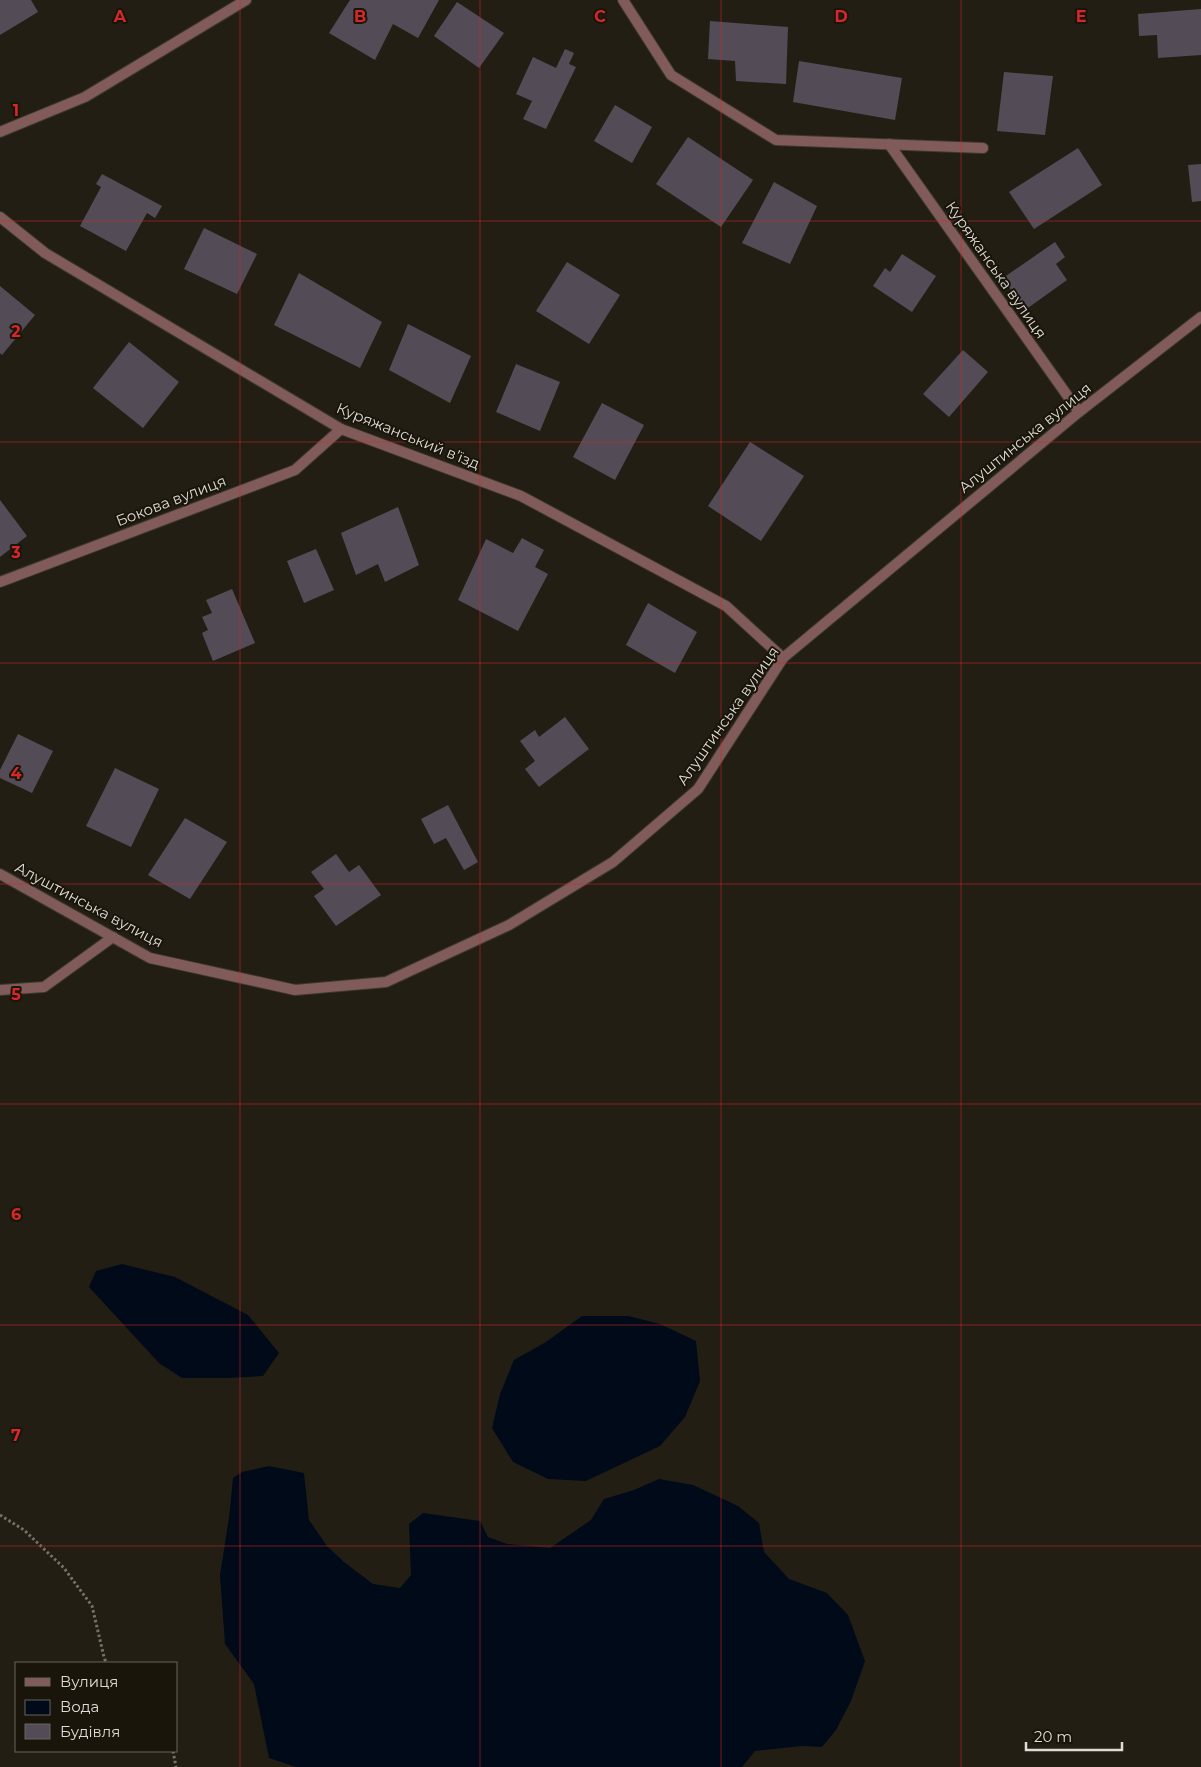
<svg xmlns="http://www.w3.org/2000/svg" width="1201" height="1767" font-family="Montserrat,sans-serif">
  <style>
    .water { fill: #000a18 }
    .building { fill: #534c57 }
    .lines { fill: none; stroke-linecap: round; stroke-linejoin: round }
    .service-casing { stroke: #3d392f; stroke-width: 12 }
    .minor-casing { stroke: #3d392f; stroke-width: 12 }
    .path { stroke: #767269; stroke-width: 3; stroke-dasharray: 2.5 2.5; stroke-linecap: butt }
    .service { stroke: #805b59; stroke-width: 10 }
    .minor { stroke: #805b59; stroke-width: 10 }
    .grid { fill: none; stroke: #d62828; stroke-width: 1; stroke-opacity: 0.55 }
    .labels { text-anchor: middle; stroke-width: 4; stroke-linejoin: round; paint-order: stroke }
    .street-label { font-size: 15px; fill: #dfdcd6; stroke: #19150b }
    .grid-label { font-size: 16px; text-anchor: middle; font-weight: bold; fill: #d62828; stroke: #19150b; stroke-width: 4; stroke-linejoin: round; paint-order: stroke }
  </style>
  <rect width="100%" height="100%" fill="#231e14"/>
  <g class="water">
    <path d="M122,1264l53,13 73,38 31,38 -16,23 -36,2h-45l-23,-15 -70,-76 7,-16z"/>
    <path d="M582,1316h46l32,8 36,17 4,40 -15,36 -25,29 -74,35 -38,-2 -35,-17 -21,-34 8,-34 14,-34 32,-18z"/>
    <path d="M269,1466l35,7 5,47 18,26 17,16 29,22 27,4 11,-13 -2,-51 14,-11 57,8 8,16 19,7 43,4 41,-28 13,-21 30,-9 25,-11 34,6 45,21 21,17 5,29 25,27 38,14 21,22 17,46 -14,40 -15,29 -14,17 -20,-1 -47,5 -13,16h-446l-27,-9 -15,-74 -29,-40 -5,-69 9,-57 4,-40 9,-6z"/>
  </g>
  <g class="building">
    <path d="M0,0h31l7,12 -38,23z"/>
    <path d="M350,0h89l-21,38 -25,-14 -18,36 -46,-27z"/>
    <path d="M457,2l47,31 -25,35 -45,-32z"/>
    <path d="M1201,9v46l-43,3 -1,-23 -18,1 -1,-22z"/>
    <path d="M710,21l78,6 -2,57 -50,-3 -1,-20 -27,-2z"/>
    <path d="M565,49l9,4 -5,11 7,3 -30,62 -23,-10 9,-18 -16,-7 17,-37 23,11z"/>
    <path d="M799,61l103,17 -7,42 -102,-18z"/>
    <path d="M1004,72l49,4 -8,59 -48,-4z"/>
    <path d="M615,105l37,22 -20,36 -38,-22z"/>
    <path d="M688,137l65,43 -32,47 -65,-43z"/>
    <path d="M1078,148l24,37 -68,44 -25,-37z"/>
    <path d="M1201,164v37l-9,1 -4,-37z"/>
    <path d="M102,174l60,32 -7,12 -8,-5 -21,38 -46,-25 21,-39 -5,-3z"/>
    <path d="M774,182l43,24 -27,58 -48,-21z"/>
    <path d="M204,228l53,26 -20,40 -53,-25z"/>
    <path d="M1055,242l10,15 -9,7 11,16 -42,30 -22,-32z"/>
    <path d="M902,254l34,22 -24,36 -39,-26 12,-18 5,4z"/>
    <path d="M567,262l53,33 -31,49 -53,-33z"/>
    <path d="M299,273l83,49 -22,46 -86,-43z"/>
    <path d="M0,286l35,29 -33,40 -2,-2z"/>
    <path d="M408,324l63,32 -21,47 -61,-33z"/>
    <path d="M129,342l50,40 -36,46 -50,-40z"/>
    <path d="M963,350l25,22 -39,45 -26,-23z"/>
    <path d="M516,364l44,18 -20,49 -44,-19z"/>
    <path d="M602,403l42,22 -29,55 -42,-23z"/>
    <path d="M750,442l54,34 -43,65 -53,-35z"/>
    <path d="M0,500l27,36 -27,21z"/>
    <path d="M398,507l21,58 -34,17 -7,-18 -22,11 -15,-42z"/>
    <path d="M522,538l22,12 -9,17 13,7 -30,57 -60,-31 28,-61 27,14z"/>
    <path d="M316,549l18,41 -30,13 -17,-42z"/>
    <path d="M232,589l23,54 -42,18 -11,-28 6,-3 -6,-13 10,-4 -6,-13z"/>
    <path d="M648,603l49,29 -22,41 -49,-28z"/>
    <path d="M565,717l24,32 -50,38 -14,-18 10,-8 -15,-20 15,-11 4,7z"/>
    <path d="M18,734l35,17 -21,42 -32,-15v-8z"/>
    <path d="M115,768l44,21 -28,58 -45,-21z"/>
    <path d="M448,805l30,57 -14,8 -18,-32 -12,6 -13,-25z"/>
    <path d="M185,818l42,24 -37,57 -42,-24z"/>
    <path d="M336,854l13,18 10,-7 22,30 -45,31 -22,-30 10,-7 -13,-17z"/>
  </g>
  <g class="lines">
    <g class="service-casing">
      <path id="service" d="M0,990l44,-3 69,-50"/>
    </g>
    <g class="minor-casing">
      <g id="minor">
        <path d="M623,0l48,75 105,65 207,8"/>
        <path d="M0,132l85,-35 161,-97"/>
        <path d="M889,144l190,268"/>
        <path d="M0,217l45,36 296,176 180,67 205,110 57,52"/>
        <path d="M0,582l295,-112 46,-41"/>
        <path d="M0,874l150,84 145,32 91,-8 123,-57 104,-63 85,-73 85,-131 296,-246 122,-95"/>
      </g>
    </g>
    <g class="path">
      <path d="M0,1515l24,15 40,38 28,38 12,51 2,6"/>
      <path d="M173,1751l3,16"/>
    </g>
    <use href="#service" class="service"/>
    <use href="#minor" class="minor"/>
  </g>
  <path class="grid" d="M240,0v1767M480,0v1767M721,0v1767M961,0v1767M0,221h1201M0,442h1201M0,663h1201M0,884h1201M0,1104h1201M0,1325h1201M0,1546h1201"/>
  <g class="labels">
    <g class="street-label">
      <text transform="translate(996 270) rotate(55)" y="5">Куряжанська вулиця</text>
      <text transform="translate(408 436) rotate(22)" y="5">Куряжанський в’їзд</text>
      <text transform="translate(1025 438) rotate(-39)" y="5">Алуштинська вулиця</text>
      <text transform="translate(171 501) rotate(-21)" y="5">Бокова вулиця</text>
      <text transform="translate(728 716) rotate(-55)" y="5">Алуштинська вулиця</text>
      <text transform="translate(89 905) rotate(28)" y="5">Алуштинська вулиця</text>
    </g>
  </g>
  <g class="grid-label">
    <text x="120" y="22">A</text>
    <text x="360" y="22">B</text>
    <text x="600" y="22">C</text>
    <text x="841" y="22">D</text>
    <text x="1081" y="22">E</text>
    <text x="16" y="116">1</text>
    <text x="16" y="337">2</text>
    <text x="16" y="558">3</text>
    <text x="16" y="779">4</text>
    <text x="16" y="1000">5</text>
    <text x="16" y="1220">6</text>
    <text x="16" y="1441">7</text>
  </g>
  <rect x="15" y="1662" width="162" height="90" fill="#19150b" stroke="#68655c"/>
  <rect x="25" y="1678" width="25" height="8" fill="#805b59" stroke="#68655c"/>
  <text x="60" y="1687" font-size="15" fill="#dfdcd6">Вулиця</text>
  <rect x="25" y="1700" width="25" height="15" fill="#000a18" stroke="#68655c"/>
  <text x="60" y="1712" font-size="15" fill="#dfdcd6">Вода</text>
  <rect x="25" y="1724" width="25" height="15" fill="#534c57" stroke="#68655c"/>
  <text x="60" y="1737" font-size="15" fill="#dfdcd6">Будівля</text>
  <path d="M1026 1742v8h96v-8" fill="none" stroke="#dfdcd6" stroke-width="2.5"/>
  <text x="1034" y="1742" font-size="15" fill="#dfdcd6" stroke="#19150b" stroke-width="4" paint-order="stroke">20 m</text>
</svg>
